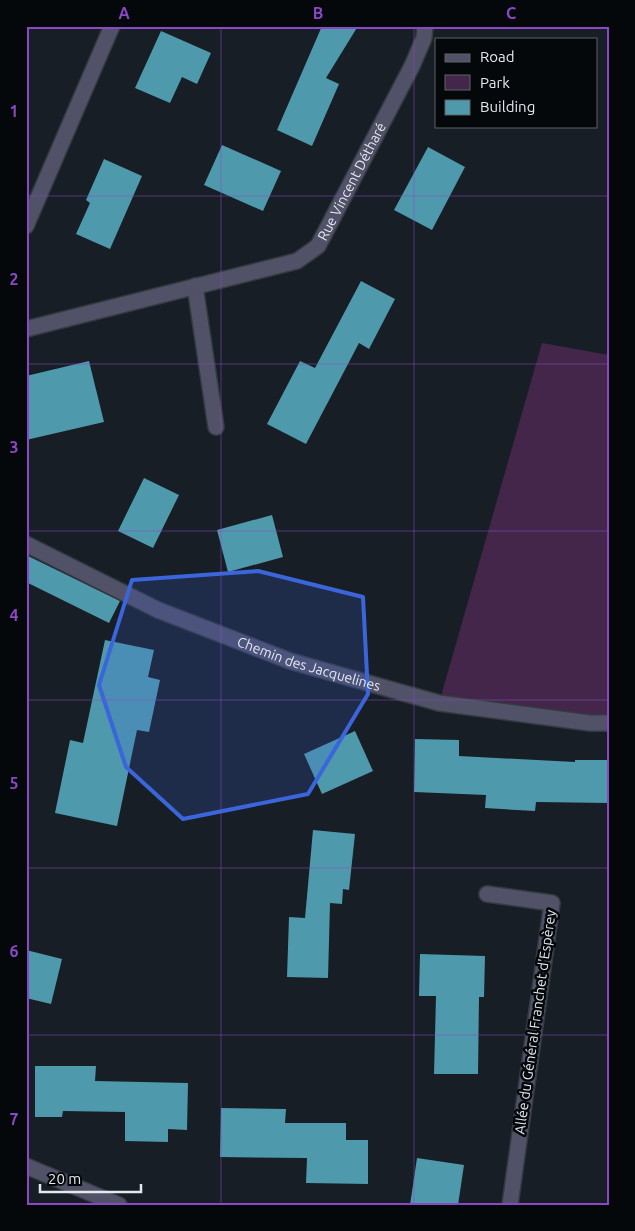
<svg xmlns="http://www.w3.org/2000/svg" width="635" height="1231" font-family="Ubuntu,sans-serif">
  <style>
    .green { fill: #432649 }
    .building { fill: #4f99ac }
    .lines { fill: none; stroke-linecap: round; stroke-linejoin: round }
    .minor-casing { stroke: #343a41; stroke-width: 18 }
    .minor { stroke: #515167; stroke-width: 15 }
    .marked { fill: #3b65db; fill-opacity: 0.2; stroke: #3b65db; stroke-width: 4; stroke-linejoin: round }
    .grid { fill: none; stroke: #8b48c6; stroke-width: 1; stroke-opacity: 0.55 }
    .labels { text-anchor: middle; stroke-width: 5; stroke-linejoin: round; paint-order: stroke }
    .street-label { font-size: 14px; fill: #e4e9ef; stroke: #05080b }
    .neatline { fill: none; stroke: #8b48c6; stroke-width: 2 }
    .grid-label { font-size: 16px; text-anchor: middle; font-weight: bold; fill: #8b48c6 }
  </style>
  <rect width="100%" height="100%" fill="#171e25"/>
  <path class="green" d="M542,343l67,12v368l-170,-20z"/>
  <g class="building">
    <path d="M322,26h36l-32,52 13,6 -27,62 -35,-16z"/>
    <path d="M161,31l50,22 -14,31 -15,-7 -12,26 -35,-15z"/>
    <path d="M222,145l59,26 -18,40 -59,-26z"/>
    <path d="M428,147l37,20 -33,63 -38,-20z"/>
    <path d="M104,159l38,17 -32,73 -34,-15 14,-31 -4,-3z"/>
    <path d="M361,281l34,18 -26,50 -10,-6 -53,101 -39,-20 33,-63 15,7z"/>
    <path d="M89,361l15,61 -78,18v-64z"/>
    <path d="M144,478l35,17 -26,53 -35,-17z"/>
    <path d="M272,515l11,42 -55,15 -11,-42z"/>
    <path d="M26,555l94,46 -11,22 -83,-41z"/>
    <path d="M105,640l49,10 -6,27 12,3 -11,52 -12,-2 -20,96 -62,-13 15,-73 13,3z"/>
    <path d="M355,731l18,40 -51,23 -18,-40z"/>
    <path d="M415,739l44,1v16l116,6v-2h34v43l-73,-1 -1,9 -50,-3 1,-13 -72,-3z"/>
    <path d="M313,830l42,4 -6,56 -6,-1 -1,15 -12,-1 -2,75 -41,-1 2,-60 16,1z"/>
    <path d="M26,950l36,9 -11,45 -25,-6z"/>
    <path d="M420,954l65,2 -1,41h-5l-1,77h-44l2,-78h-17z"/>
    <path d="M35,1066h61l-1,15 93,2 -1,47 -19,-1v13l-43,-1v-29l-62,-1 -1,6h-27z"/>
    <path d="M221,1108l65,1 -1,14h61v17h22v44l-62,-1 1,-25 -87,-1z"/>
    <path d="M417,1158l47,7 -6,40h-48z"/>
  </g>
  <g class="lines">
    <g class="minor-casing">
      <g id="minor">
        <path d="M26,226l86,-200"/>
        <path d="M195,286l21,141"/>
        <path id="s1" d="M26,329l271,-68 21,-15 94,-180 12,-28 1,-12"/>
        <path id="s2" d="M26,544l132,66 132,51 149,42 151,20h19"/>
        <path d="M487,894l65,9 -42,302"/>
        <path d="M26,1166l93,39"/>
      </g>
    </g>
    <use href="#minor" class="minor"/>
  </g>
  <path class="marked" d="M258,571l105,26 5,97 -60,100 -125,25 -57,-52 -27,-82 33,-105z"/>
  <path class="grid" d="M221,26v1179M414,26v1179M26,196h583M26,364h583M26,531h583M26,700h583M26,868h583M26,1035h583"/>
  <g class="labels">
    <g class="street-label">
      <text dy="5" stroke="none"><textPath href="#s1" startOffset="378">Rue Vincent Détharé</textPath></text>
      <text dy="5" stroke="none"><textPath href="#s2" startOffset="308">Chemin des Jacquelines</textPath></text>
      <text transform="translate(535 1022) rotate(-82)" y="5">Allée du Général Franchet d'Espèrey</text>
    </g>
  </g>
  <rect width="635" height="1231" fill="none" stroke="#05080b" stroke-width="55"/>
  <rect x="435" y="38" width="162" height="90" fill="#05080b" stroke="#5e6266"/>
  <rect x="445" y="54" width="25" height="8" fill="#515167" stroke="#5e6266"/>
  <text x="480" y="62" font-size="15" fill="#e4e9ef">Road</text>
  <rect x="445" y="75" width="25" height="15" fill="#432649" stroke="#5e6266"/>
  <text x="480" y="88" font-size="15" fill="#e4e9ef">Park</text>
  <rect x="445" y="100" width="25" height="15" fill="#4f99ac" stroke="#5e6266"/>
  <text x="480" y="112" font-size="15" fill="#e4e9ef">Building</text>
  <path d="M40 1184v8h101v-8" fill="none" stroke="#e4e9ef" stroke-width="2.5"/>
  <text x="48" y="1184" font-size="15" fill="#e4e9ef" stroke="#05080b" stroke-width="4" paint-order="stroke">20 m</text>
  <rect x="28" y="28" width="580" height="1176" class="neatline"/>
  <g class="grid-label">
    <text x="124" y="19">A</text>
    <text x="318" y="19">B</text>
    <text x="511" y="19">C</text>
    <text x="14" y="117">1</text>
    <text x="14" y="285">2</text>
    <text x="14" y="453">3</text>
    <text x="14" y="621">4</text>
    <text x="14" y="789">5</text>
    <text x="14" y="957">6</text>
    <text x="14" y="1125">7</text>
  </g>
</svg>
